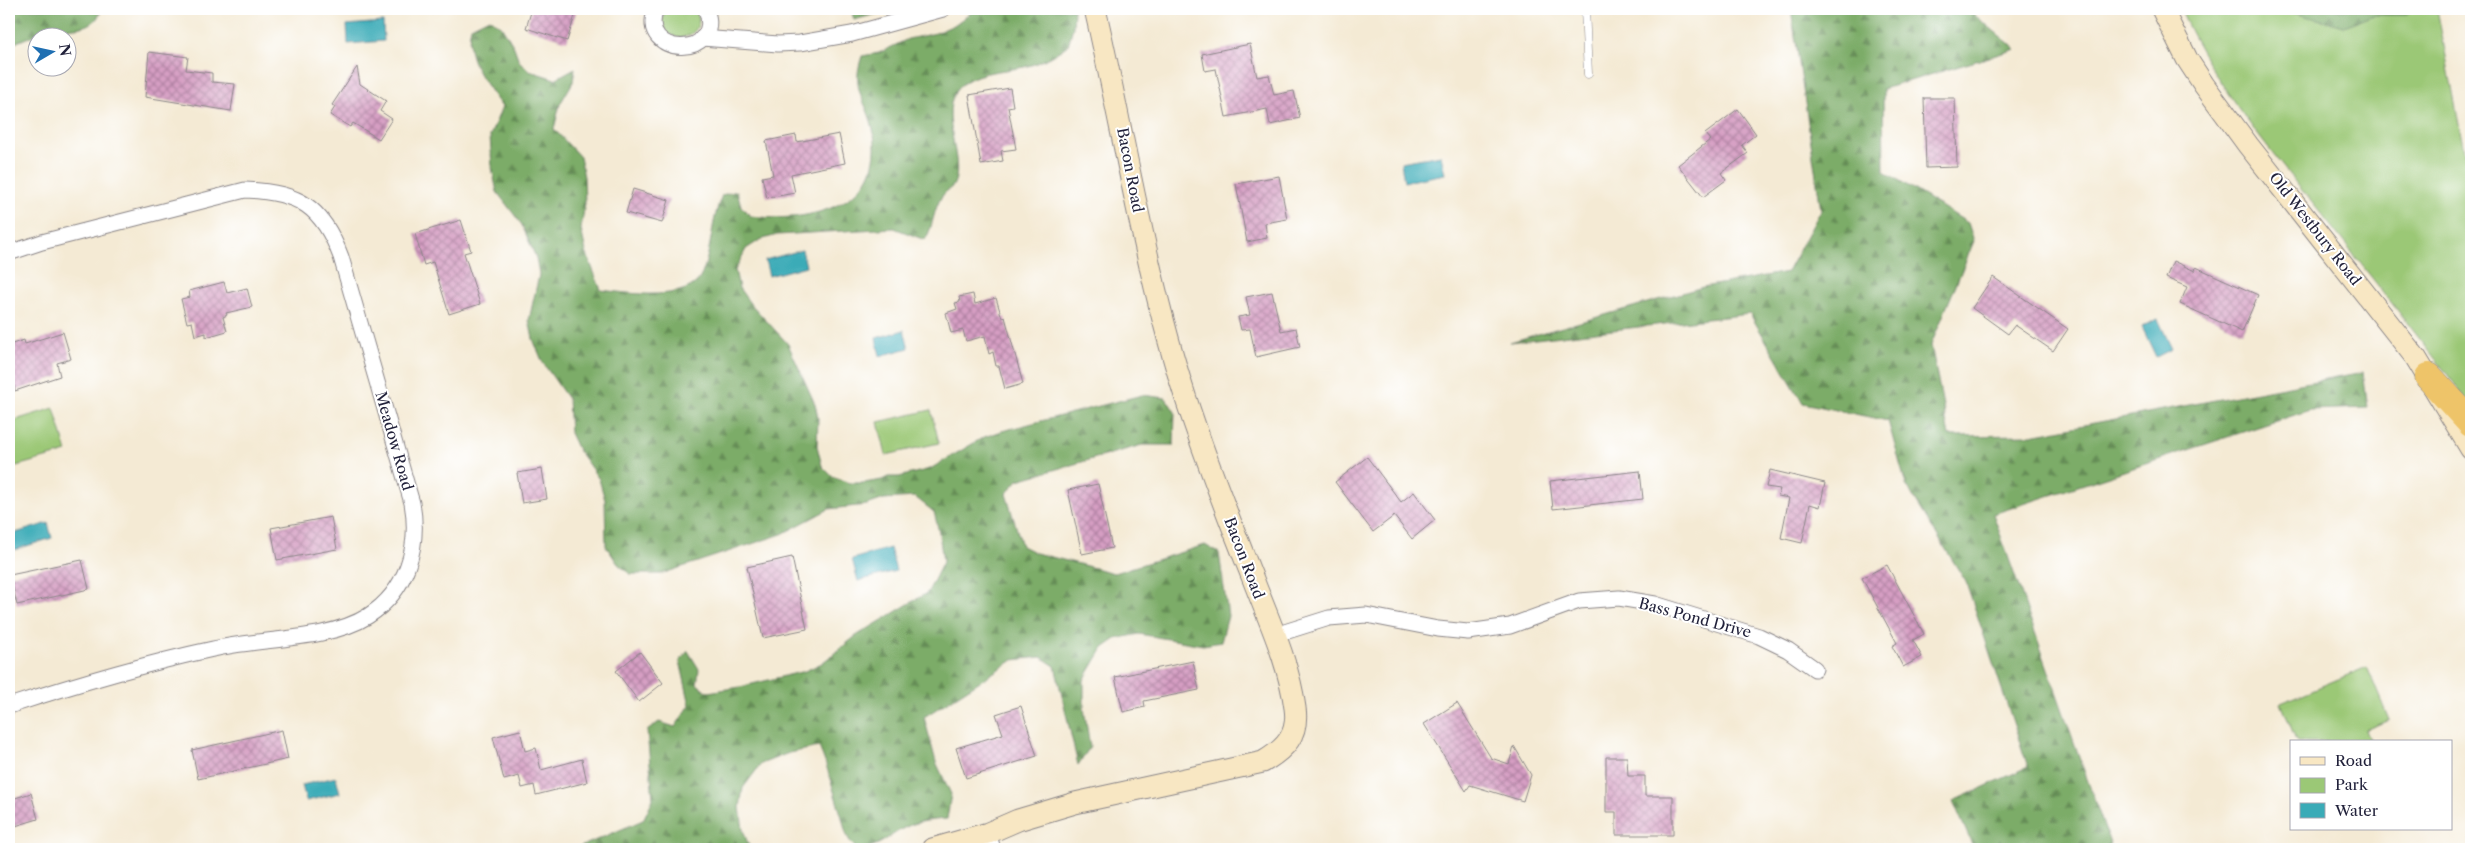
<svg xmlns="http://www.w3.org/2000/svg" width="2480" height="858" font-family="'Libre Caslon Text',serif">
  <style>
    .green { fill: #9bc876; stroke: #5e7558 }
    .forest { fill: url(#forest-firs); stroke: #4f6751 }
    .water { fill: #3aabb7; stroke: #2e6679 }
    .building { fill: url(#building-cross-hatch) }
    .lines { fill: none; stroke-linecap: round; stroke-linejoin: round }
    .lane-casing { stroke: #8b8688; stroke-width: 9 }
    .street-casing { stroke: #8b8688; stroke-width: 17 }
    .secondary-casing { stroke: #8b8688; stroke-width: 23 }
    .highway-casing { stroke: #8b8688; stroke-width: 29 }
    .lane { stroke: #fff; stroke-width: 8 }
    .street { stroke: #fff; stroke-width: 15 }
    .secondary { stroke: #f8e7c3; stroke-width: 21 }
    .highway { stroke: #eec469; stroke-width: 28 }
    .labels { text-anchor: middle; stroke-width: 4; stroke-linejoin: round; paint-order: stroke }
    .street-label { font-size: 15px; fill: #22223b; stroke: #fff }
  </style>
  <defs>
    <pattern id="forest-firs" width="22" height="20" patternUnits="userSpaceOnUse" patternTransform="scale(1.25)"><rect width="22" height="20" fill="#7cac67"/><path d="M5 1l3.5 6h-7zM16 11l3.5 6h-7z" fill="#658c56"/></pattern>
    <pattern id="building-cross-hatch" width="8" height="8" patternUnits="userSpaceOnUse" patternTransform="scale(1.25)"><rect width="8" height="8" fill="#d69ec3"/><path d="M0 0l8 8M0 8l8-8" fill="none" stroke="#ad80a0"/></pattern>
  </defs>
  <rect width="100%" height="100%" fill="#fff"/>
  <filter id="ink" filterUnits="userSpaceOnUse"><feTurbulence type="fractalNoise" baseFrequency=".02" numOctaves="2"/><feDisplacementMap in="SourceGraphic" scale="10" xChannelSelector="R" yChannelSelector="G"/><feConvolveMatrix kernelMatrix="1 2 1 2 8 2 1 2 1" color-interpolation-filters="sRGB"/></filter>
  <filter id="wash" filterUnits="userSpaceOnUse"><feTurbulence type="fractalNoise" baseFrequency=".0096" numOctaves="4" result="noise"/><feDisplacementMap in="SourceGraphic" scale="20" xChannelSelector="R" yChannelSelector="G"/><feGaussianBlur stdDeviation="1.12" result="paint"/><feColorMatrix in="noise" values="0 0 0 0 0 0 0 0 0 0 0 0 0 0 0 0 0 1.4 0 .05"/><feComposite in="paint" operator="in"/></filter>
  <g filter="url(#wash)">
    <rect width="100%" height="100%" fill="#f4ead4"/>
    <g class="green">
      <path d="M665,9h31c8,15 -1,28 -18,29l-11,-5 -5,-11z"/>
      <path d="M2180,9h257l27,142 7,25v229c-48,-62 -96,-124 -145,-185 -53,-66 -111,-133 -146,-211z"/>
      <path d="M54,408l13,44 -58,16v-46z"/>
      <path d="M931,410l8,33 -53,12 -8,-33z"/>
      <path d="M2367,667l22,53 -24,10 5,12h-73l-16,-39z"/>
    </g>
    <g class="forest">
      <path d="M9,9h93c-8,24 -32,17 -53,22 -14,3 -28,9 -40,15z"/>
      <path d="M851,9h44l-41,11z"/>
      <path d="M976,9h98l-1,18 -5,18c-14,10 -27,18 -44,22 -19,4 -43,4 -59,15 -33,21 1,76 -11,102 -2,4 -8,7 -11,11 -10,13 -9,31 -18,45l-31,-12 -117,7 -17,5 -14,9 -11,21 4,18 10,14 39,42 27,60 3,14 -1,28 5,20 11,11 17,6h14l18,-3 6,-3h11l31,-8 54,-32 18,-6 140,-36 24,3 9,14 -1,33h-32l-124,35 -12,14 16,52 14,7 78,20 91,-28 14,8 9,63 -7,26 -18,3 -64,-11 -23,5 -13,9 -19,32v28l6,39 -12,18 -23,-99 -14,-9 -28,3 -89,57 12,45 15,32 -4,25c-14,1 -30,2 -43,9 -17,9 -26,21 -47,21 -14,-13 -11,-21 -17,-38 -7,-21 -12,-44 -21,-64l-30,6 -28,11 -18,24 -3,19 3,23 7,19h-175l68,-29 10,-21 -6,-68 12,-9 16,5 15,-22 -10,-44 8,-10 11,18 -2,15 11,8 32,-5 65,-16 17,-8 34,-27 72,-44 15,-30 -4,-30 -5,-20 -19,-15 -31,2 -17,6 -38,4 -47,25 -121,40h-31l-12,-10 -12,-18 -1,-46 -6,-21 -21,-29 -8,-17 -2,-34 -25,-36 -10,-24 -4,-19 10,-45 -3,-17 -14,-33 -25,-33 -5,-24 -2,-32 12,-29c-17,-24 -39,-49 -31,-80l18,-9 13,9 12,20 5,14 11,10 25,8 20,-11 -2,14 -13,22 -6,25 26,28 4,20 1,26 -4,26 5,23 15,38c25,3 90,13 101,-16 10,-25 9,-54 20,-79l15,-4 4,15 10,10c57,8 138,-11 122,-87 -7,-32 -23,-37 -11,-73l17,-3 29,-14 28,-6 18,-8z"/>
      <path d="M1791,9h176l49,40 -133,40 1,82 84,52 6,18 -43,104 18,91 82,-1 332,-63 5,36 -58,2 -317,104 119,335h-138l-21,-48 75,-34 -62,-185 -60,-97 -18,-64 -85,-18 -53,-89 -240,28 193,-55 84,-15 34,-62z"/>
      <path d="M2278,9h133l-4,6h-33l-30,11z"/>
    </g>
    <g class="water">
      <path d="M383,22l1,19 -36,3 -1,-19z"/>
      <path d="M1441,155l4,19 -41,8 -3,-20z"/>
      <path d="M802,250l4,16 -37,10 -4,-16z"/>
      <path d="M2158,319l14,30 -16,8 -14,-30z"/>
      <path d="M904,330l5,18 -29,8 -4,-18z"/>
      <path d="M48,523l4,15 -38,12 -5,-15z"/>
      <path d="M890,548l6,23 -38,10 -6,-22z"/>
      <path d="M336,777l4,16 -34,8 -4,-16z"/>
    </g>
    <g id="blocks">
      <g class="building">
        <path d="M532,9h45l-10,32 -41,-13z"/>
        <path d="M1250,44l7,33 12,-2 5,20 20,-4 6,27 -30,7 -3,-16 -41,8 -10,-48 -11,2 -3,-17z"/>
        <path d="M149,52l39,5 -2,13 26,3v9l23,2 -4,27 -86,-14z"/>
        <path d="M357,67l3,17 26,17 -6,10 12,8 -13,20 -26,-16 -3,4 -20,-12 5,-8 -3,-2z"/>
        <path d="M1010,88l3,18 -5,1 8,42 -15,2 2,10 -22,4 -12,-70z"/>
        <path d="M1924,98h31l2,69 -31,1z"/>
        <path d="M1738,109l18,25 -14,11 6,8 -27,20 5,7 -23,17 -25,-32 32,-25 -5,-6z"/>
        <path d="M839,134l6,29 -54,11 4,19 -28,5 -5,-21 11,-2 -7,-34 30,-6 1,7z"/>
        <path d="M1279,176l8,43 -22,4 2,15 -20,4 -11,-58z"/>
        <path d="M633,189l36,11 -7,23 -36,-10z"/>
        <path d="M461,220l10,31 -7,2 16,51 -31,10 -16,-52 -9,3 -9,-31z"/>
        <path d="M2173,261l22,10 1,-4 62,28 -16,37 -62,-28 7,-17 -21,-9z"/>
        <path d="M1993,277l75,52 -15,22 -38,-26 -7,9 -36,-26z"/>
        <path d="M224,282l3,11 20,-5 5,19 -26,6 1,2 -4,2 4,14 -21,6v-4l-11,3 -3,-14 -5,1 -6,-24 9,-2 -1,-6z"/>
        <path d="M1272,292l9,39 15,-3 4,19 -44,10 -6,-28 -9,1 -3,-13 12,-2 -4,-18z"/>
        <path d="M973,294l2,10 21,-6 6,20 3,-1 18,67 -18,5 -6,-23h-3l-3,-14 -4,2 -4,-18 -19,5 -3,-11 -12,3 -5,-20 11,-4 -2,-6 5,-1 -1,-5z"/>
        <path d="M63,332l8,27 -14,4 3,13 -45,15 -1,-5 -5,2v-43l15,-5 1,4z"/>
        <path d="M1367,457l34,45 13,-10 21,28 -23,19 -18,-23 -21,16 -38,-50z"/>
        <path d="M542,469l5,30 -25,4 -5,-30z"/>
        <path d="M1770,470l55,13 -5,24 -10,-3 -8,39 -21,-5 8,-40 -11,-2 2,-7 -14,-2z"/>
        <path d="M1640,471l3,28 -90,10 -3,-28z"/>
        <path d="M1098,484l14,64 -30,6 -14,-64z"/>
        <path d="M331,517l6,32 -60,11 -6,-32z"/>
        <path d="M792,557l15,72 -44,9 -16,-71z"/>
        <path d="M82,560l7,29 -72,16 -7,-30z"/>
        <path d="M1887,565l37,69 -11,6 9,17 -19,10 -11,-21 5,-3 -35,-65z"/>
        <path d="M640,652l23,31 -24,19 -23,-31z"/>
        <path d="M1193,661l6,29 -55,11 1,6 -22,5 -8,-35z"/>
        <path d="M1457,703l34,55 18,6 5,-18 17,29 -8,26 -53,-16 -4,6 -42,-67z"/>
        <path d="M1021,706l16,50 -71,22 -10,-30 47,-14 -7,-20z"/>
        <path d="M282,730l6,29 -90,20 -6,-29z"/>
        <path d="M520,730l5,21 11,-3 5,22 41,-11 5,23 -51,13 -2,-10 -12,3 -3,-12 -15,4 -11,-43z"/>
        <path d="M1606,757h21l1,19h17v20h28v39h-57v-23h-10z"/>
        <path d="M31,793l7,26 -29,9v-28z"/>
      </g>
    </g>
  </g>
  <g filter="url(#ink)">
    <use href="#blocks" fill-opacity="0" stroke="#8b8688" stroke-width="1"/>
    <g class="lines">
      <g class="lane-casing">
        <path id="lane" d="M1585,9l3,65"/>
      </g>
      <g class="street-casing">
        <g id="street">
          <path d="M656,9c-20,48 69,52 50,0"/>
          <path d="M702,38l76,6 22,-1 52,-9 91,-25"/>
          <path d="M9,253l33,-11 203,-52c54,2 77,16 96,67l71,246c8,43 -5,88 -44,113 -39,25 -109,22 -155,33 -69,15 -137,35 -204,57"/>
          <path d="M1275,635l54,-17 37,-3 72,14 30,3 42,-6 69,-25 40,-3 36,6 104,32 29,14 27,19"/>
          <path d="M988,833l5,16"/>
        </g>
      </g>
      <g class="secondary-casing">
        <g id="secondary">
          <path d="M2162,9l25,50 17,26 44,60 168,213 55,91"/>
          <path d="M932,849l56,-16 30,-13 57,-17 188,-41c22,-13 36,-27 32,-54 -6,-45 -26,-87 -42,-129 -24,-60 -47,-119 -67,-180 -41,-127 -61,-261 -91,-390"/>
        </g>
      </g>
      <g class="highway-casing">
        <path id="highway" d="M2429,377l42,46"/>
      </g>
      <use href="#lane" class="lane"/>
      <use href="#street" class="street"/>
      <use href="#secondary" class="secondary"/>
      <use href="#highway" class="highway"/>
    </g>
  </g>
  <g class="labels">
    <g class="street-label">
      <text transform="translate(1130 170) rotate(79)" y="5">Bacon Road</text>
      <text transform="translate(2315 229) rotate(52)" y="5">Old Westbury Road</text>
      <text transform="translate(394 441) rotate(74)" y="5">Meadow Road</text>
      <text transform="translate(1244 558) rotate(69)" y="5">Bacon Road</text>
      <text transform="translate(1695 618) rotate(15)" y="5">Bass Pond Drive</text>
    </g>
  </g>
  <rect width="2480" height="858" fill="none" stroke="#fff" stroke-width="30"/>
  <rect x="2290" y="740" width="162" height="90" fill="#ffffff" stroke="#a7a7b1"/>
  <rect x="2300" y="757" width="25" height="8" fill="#f8e7c3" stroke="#a7a7b1"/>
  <text x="2335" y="766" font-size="15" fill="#22223b">Road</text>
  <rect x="2300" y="778" width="25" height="15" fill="#9bc876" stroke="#a7a7b1"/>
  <text x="2335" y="790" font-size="15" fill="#22223b">Park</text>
  <rect x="2300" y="803" width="25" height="15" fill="#3aabb7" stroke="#a7a7b1"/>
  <text x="2335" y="816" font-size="15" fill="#22223b">Water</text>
  <g transform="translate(52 52) rotate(81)"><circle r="24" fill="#ffffff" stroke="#a7a7b1"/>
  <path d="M0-4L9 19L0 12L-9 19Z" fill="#1f6fb2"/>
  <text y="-8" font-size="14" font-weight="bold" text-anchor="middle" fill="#22223b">N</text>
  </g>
</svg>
